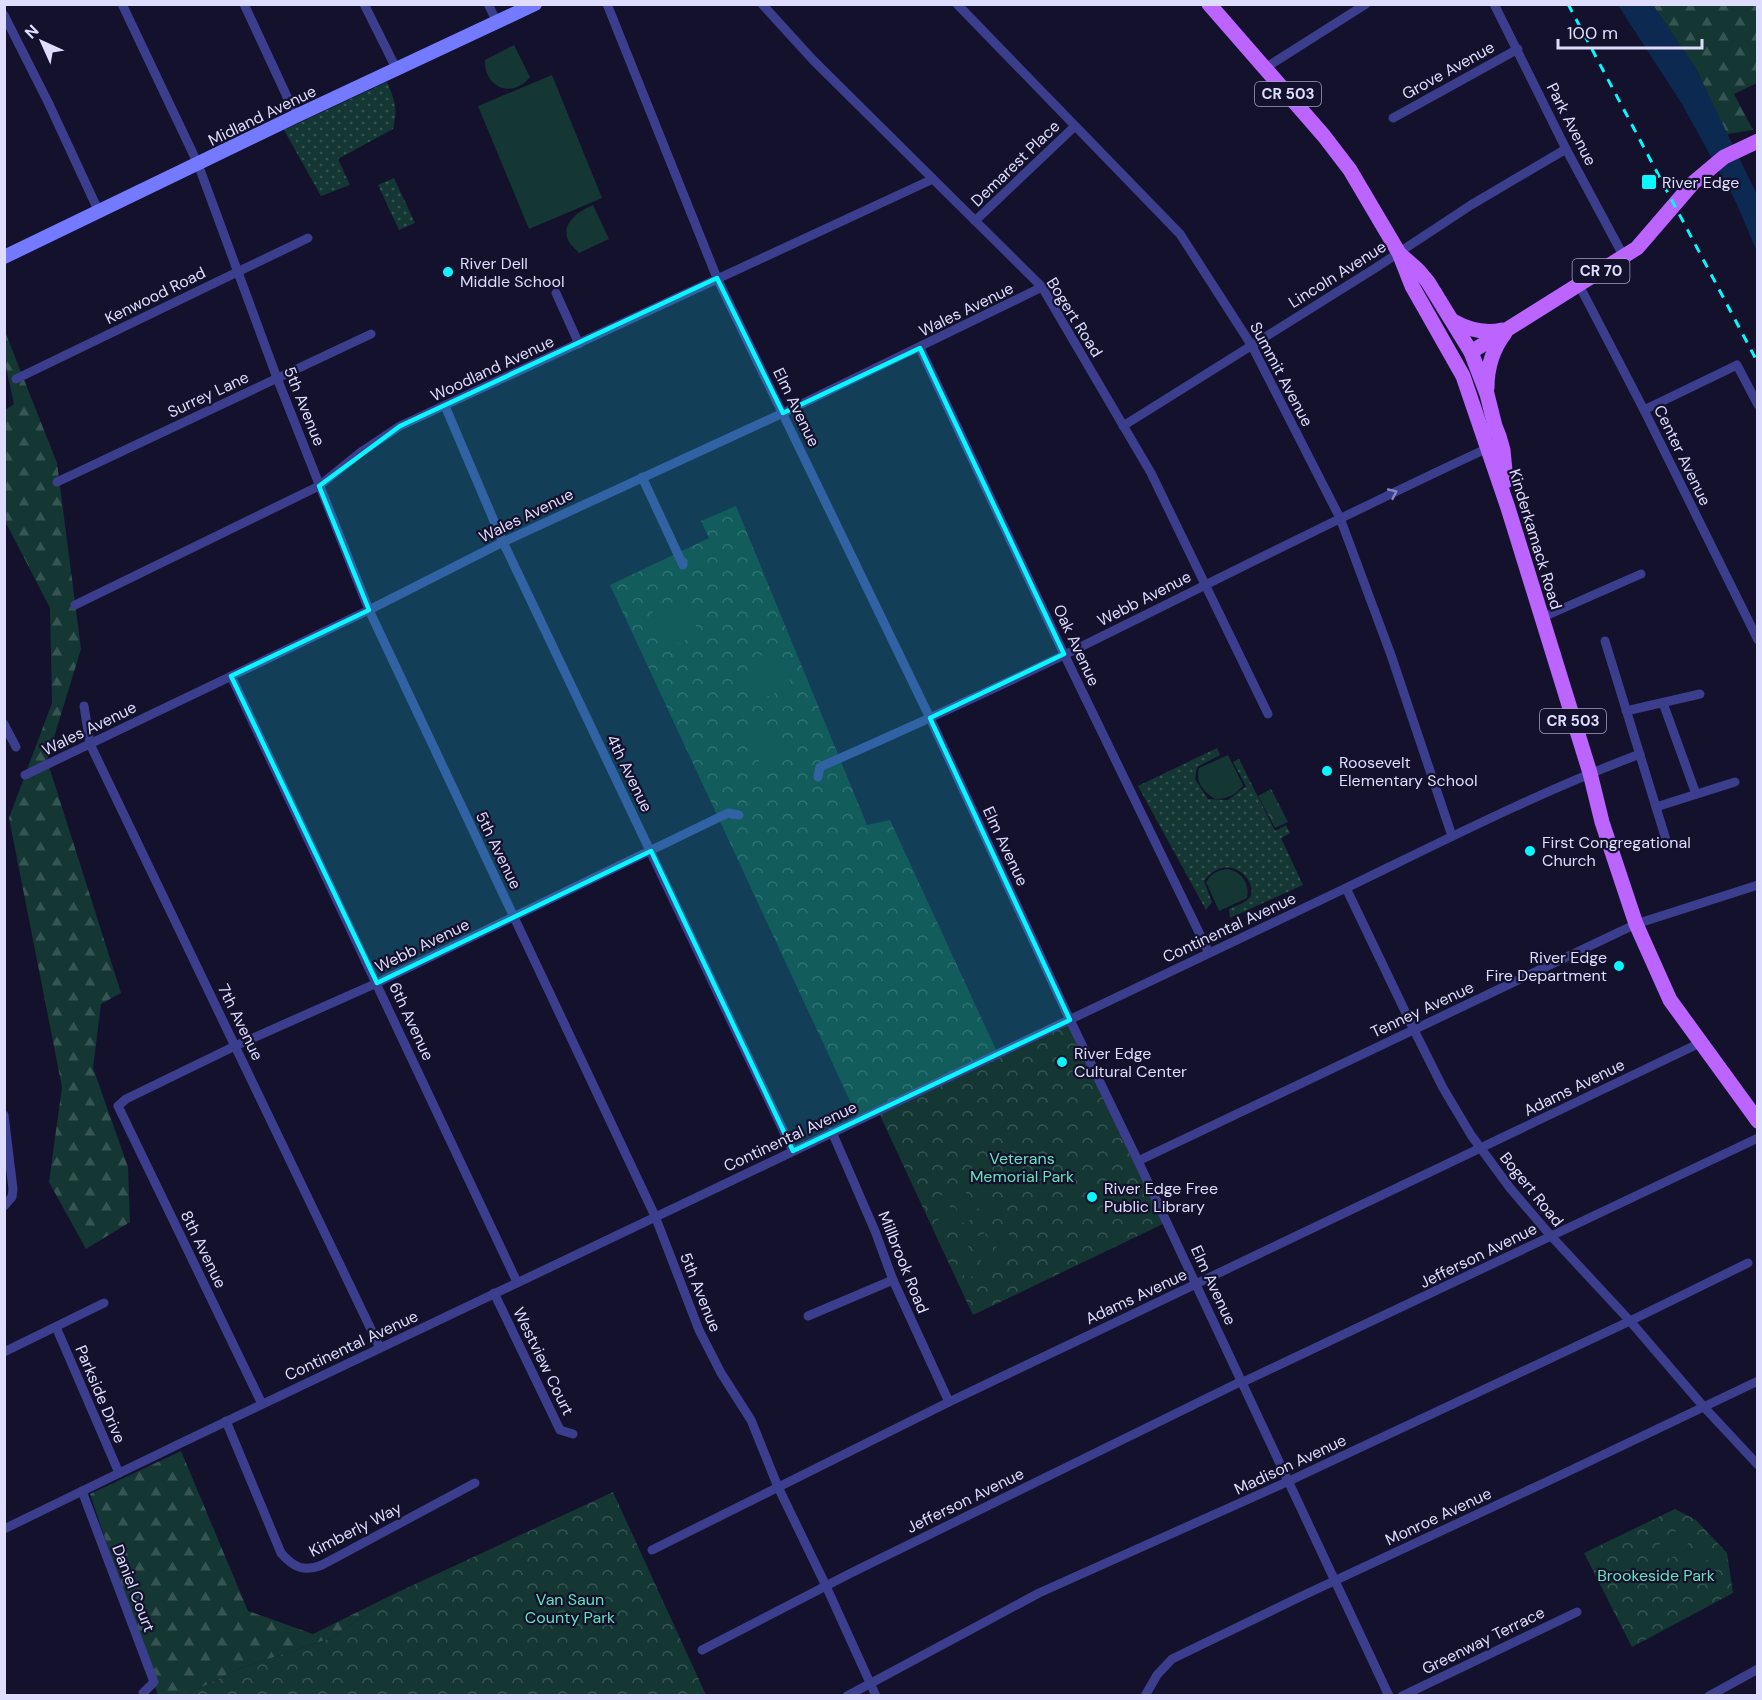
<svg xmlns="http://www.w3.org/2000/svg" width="1762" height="1700" font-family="'DM Sans',sans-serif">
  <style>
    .grass { fill: url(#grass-dots) }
    .forest { fill: url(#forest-firs) }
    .park { fill: url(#park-crowns) }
    .garden { fill: #143733 }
    .water { fill: #0c2a51 }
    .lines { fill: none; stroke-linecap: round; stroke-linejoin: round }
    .street { stroke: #3b3e8c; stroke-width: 9 }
    .secondary { stroke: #747aff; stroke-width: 14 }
    .primary { stroke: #bb64ff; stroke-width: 15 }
    .rail { stroke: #09f7ff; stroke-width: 3; stroke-dasharray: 9 8; stroke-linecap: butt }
    .oneway { stroke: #8486c0 }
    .marked { fill: #09f7ff; fill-opacity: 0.2; stroke: #09f7ff; stroke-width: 4.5; stroke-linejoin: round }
    .poi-dot { fill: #09f7ff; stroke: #14112d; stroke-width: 2 }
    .labels { text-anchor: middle; stroke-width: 4.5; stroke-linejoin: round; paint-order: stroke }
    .shield { fill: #14112d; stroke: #a1a0c0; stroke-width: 1.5 }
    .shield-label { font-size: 15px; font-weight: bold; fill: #deddff }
    .street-label { font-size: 16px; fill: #deddff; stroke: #14112d }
    .poi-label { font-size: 16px; fill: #deddff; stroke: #14112d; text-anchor: start }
    .park-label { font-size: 16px; fill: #65e3bb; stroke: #14112d }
  </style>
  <defs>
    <pattern id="grass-dots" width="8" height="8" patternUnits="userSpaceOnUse" patternTransform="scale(1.5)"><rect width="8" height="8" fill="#143733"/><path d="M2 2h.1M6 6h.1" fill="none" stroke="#365452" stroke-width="1.8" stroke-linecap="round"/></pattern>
    <pattern id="forest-firs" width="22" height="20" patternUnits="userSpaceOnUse" patternTransform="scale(1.5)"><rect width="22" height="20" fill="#143733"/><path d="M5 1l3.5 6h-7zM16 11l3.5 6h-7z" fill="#365452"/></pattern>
    <pattern id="park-crowns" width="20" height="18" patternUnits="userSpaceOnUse" patternTransform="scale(1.5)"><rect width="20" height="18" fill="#143733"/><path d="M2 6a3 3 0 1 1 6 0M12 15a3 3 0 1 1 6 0" fill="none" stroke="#365452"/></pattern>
  </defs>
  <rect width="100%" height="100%" fill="#14112d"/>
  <g class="grass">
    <path d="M387,82c8,19 11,27 6,47l-55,30 12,26 -29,11 -37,-66z"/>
    <path d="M394,178l21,45 -16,7 -21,-45z"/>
    <path d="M1217,748l3,7 -23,12 -2,12 13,20 20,1 18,-14 -13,-24 6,-3 36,72 11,-6 4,8 -9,5 22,47 -73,33 -1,-9c6,-3 17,-6 21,-12 9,-17 -23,-47 -46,-16l8,21 -6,8 -68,-124z"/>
  </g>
  <g class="forest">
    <path d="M1653,5h104v78l-23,11 19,36 -26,4 -31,-65z"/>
    <path d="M4,329l53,134 24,186 -34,111 74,233 -20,11 -8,64 35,99 2,55 -44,27 -37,-67 13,-95 -53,-269 43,-115 -2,-95 -45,-87v-111l9,-6 -9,-41z"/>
    <path d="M181,1451l67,160 65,23 83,-41 -65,45 -90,30 -55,27h-28l-68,-201z"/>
  </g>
  <g class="park">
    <path d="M736,506l131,319 23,-5 107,232 71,-33 99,203 -194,93 -96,-206 -19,9 -248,-533 99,-47 -8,-17z"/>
    <path d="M1271,789l17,33 -13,6 -17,-32z"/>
    <path d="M613,1492l93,203h-520l55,-27 90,-30 65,-45z"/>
    <path d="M1675,1509l21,11 31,33 6,40 -101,54 -48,-94z"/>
  </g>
  <g class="garden">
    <path d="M514,45l16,32c-17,22 -46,11 -45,-17z"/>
    <path d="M552,75l50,123 -73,31 -51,-123z"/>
    <path d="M593,205l16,34 -30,14c-3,-3 -7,-7 -10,-11 -10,-18 10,-31 24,-37z"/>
    <path d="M686,596c5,11 17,30 5,41 -6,4 -16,7 -23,10l-16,-35z"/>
    <path d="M777,650l15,36 -35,15c-4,-12 -16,-31 -3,-41 6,-5 16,-7 23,-10z"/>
    <path d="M770,724l15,34 -23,10 -15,-33z"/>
    <path d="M1228,755l15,30c-7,10 -15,14 -28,14 -11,-7 -20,-16 -16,-31z"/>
    <path d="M1228,869c14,3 22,15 19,29l-28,13 -13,-29c6,-9 11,-12 22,-13z"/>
    <path d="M982,1177l14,31 -15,6 -14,-31z"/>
    <path d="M963,1186l14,31 -14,6 -14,-31z"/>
    <path d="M944,1194l14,31 -14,7 -14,-31z"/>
    <path d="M1004,1224l14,31 -15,7 -14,-31z"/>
    <path d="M985,1233l14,31 -14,6 -14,-31z"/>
    <path d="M966,1242l14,31 -14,6 -14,-31z"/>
    <path d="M1679,1528l12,13 -21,18 -12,-13z"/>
    <path d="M1696,1546l12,13 -21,18 -11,-13z"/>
  </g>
  <path class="water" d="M1618,5h35l43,64 61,126v57l-21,-50 -54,-98z"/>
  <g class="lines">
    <g class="street">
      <path d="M122,4l76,160 79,214 92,232 286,606 44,114 22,43 30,47 27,67 48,99 50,110"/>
      <path d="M244,4l52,112"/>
      <path d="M364,4l33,66"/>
      <path d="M488,4l9,18"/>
      <path d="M607,4l110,274 213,440 140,302 68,141 251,535"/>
      <path d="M762,4l51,56 229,227 109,186 117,241"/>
      <path d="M957,4l223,230 72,112 88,172 51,137 61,181"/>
      <path d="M1494,4l72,145 58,108"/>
      <path d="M4,15l44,87 51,110"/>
      <path d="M1265,68l101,-64"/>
      <path d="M1393,118l125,-69"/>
      <path d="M975,221l100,-95"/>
      <path d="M1579,285l65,125 114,230"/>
      <path d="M556,293l23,51"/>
      <path d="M920,348l144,306 145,299"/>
      <path d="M16,379l292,-141"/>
      <path d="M445,406l58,136 290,609"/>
      <path d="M1644,410l93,-45 21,40"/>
      <path d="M1123,426l254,-159 94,-62 95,-56"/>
      <path d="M642,477l41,88"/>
      <path d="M57,482l314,-148"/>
      <path d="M75,605l244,-119 42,-34 39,-26 533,-247"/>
      <path d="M1541,618l100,-44"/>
      <path d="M1605,641l62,202"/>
      <path d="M231,676l286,606"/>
      <path d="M1663,703l33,91"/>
      <path d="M84,706l6,38 290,604"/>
      <path d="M1626,711l74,-17"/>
      <path d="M4,724l12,23"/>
      <path d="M25,775l344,-165 134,-68 280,-129 259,-126"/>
      <path d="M818,777l2,-10c82,-36 163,-73 244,-112 141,-69 281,-141 424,-207"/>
      <path d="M1656,807l79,-25"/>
      <path d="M1346,888l68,142 29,58 28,47 39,53 41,48 79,85 73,85 55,59"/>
      <path d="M4,1115l9,74 -1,8 -8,9"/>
      <path d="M832,1132l43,99 18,49 56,122"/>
      <path d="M1138,1161l498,-237 122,-39"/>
      <path d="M494,1293l66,137 13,4"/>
      <path d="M808,1316l85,-36"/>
      <path d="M56,1327l63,146"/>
      <path d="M4,1352l100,-49"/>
      <path d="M1243,1382l515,-244"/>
      <path d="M262,1404l-144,-298 8,-7 109,-53 142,-63 351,-170 11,2"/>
      <path d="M226,1421l55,132c13,15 23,19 41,12l153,-82"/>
      <path d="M82,1491l72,191 -11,11"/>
      <path d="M4,1529l175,-85 1167,-556c97,-47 193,-96 294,-134"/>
      <path d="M652,1550l297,-148 751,-359"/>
      <path d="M702,1650l149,-77 391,-192"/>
      <path d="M847,1696l192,-103 250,-112 341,-160 118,-58"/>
      <path d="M1145,1696l12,-21 15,-16 130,-63 242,-113 214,-102"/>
      <path d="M1402,1696l175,-84"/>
      <path d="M1709,1696l49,-27"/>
    </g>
    <path class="secondary" d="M4,257l292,-141 239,-112"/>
    <g class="primary">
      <path d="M1209,4l115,132 26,34 49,83 13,33 51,90 45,132 82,265 12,49 34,102 34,76 88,121"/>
      <path d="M1401,255l17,15 10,12 43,70 16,42 8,32 4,10 4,14 3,31"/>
      <path d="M1453,321c16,9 31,13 49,9"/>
      <path d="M1471,352l166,-104 56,-65 31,-26 34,-16"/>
      <path d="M1487,388c0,-21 5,-38 18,-55"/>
    </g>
    <path class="rail" d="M1568,4l190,359"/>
  </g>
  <defs><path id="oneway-chevron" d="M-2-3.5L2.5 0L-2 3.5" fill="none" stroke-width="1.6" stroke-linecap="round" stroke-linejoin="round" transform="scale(1.5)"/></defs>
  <use class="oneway" href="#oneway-chevron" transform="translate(1393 493) rotate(-25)"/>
  <path class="marked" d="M717,278l66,135 137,-65 144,306 -134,64 140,302 -277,131 -142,-300 -274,132 -146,-307 138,-66 -50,-124 81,-60z"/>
  <g class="poi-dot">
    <rect x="1641" y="174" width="16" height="16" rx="3"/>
    <circle cx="448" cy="272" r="6"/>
    <circle cx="1327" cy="771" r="6"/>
    <circle cx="1530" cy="851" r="6"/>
    <circle cx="1619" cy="966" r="6"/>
    <circle cx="1062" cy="1062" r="6"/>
    <circle cx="1092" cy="1197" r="6"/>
  </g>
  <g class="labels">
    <g class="shield">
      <rect x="1255" y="82" width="66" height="24" rx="4.5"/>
      <rect x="1572.5" y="259" width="57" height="24" rx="4.5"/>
      <rect x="1540" y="709" width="66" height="24" rx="4.5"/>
    </g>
    <g class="shield-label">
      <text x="1288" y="99">CR 503</text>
      <text x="1601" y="276">CR 70</text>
      <text x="1573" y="726">CR 503</text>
    </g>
    <g class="street-label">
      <text transform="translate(1448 70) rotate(-29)" y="6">Grove Avenue</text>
      <text transform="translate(262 115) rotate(-26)" y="6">Midland Avenue</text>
      <text transform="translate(1572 124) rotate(63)" y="6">Park Avenue</text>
      <text transform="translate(1015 163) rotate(-44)" y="6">Demarest Place</text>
      <text transform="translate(1337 274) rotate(-32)" y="6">Lincoln Avenue</text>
      <text transform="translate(155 295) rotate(-26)" y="6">Kenwood Road</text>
      <text transform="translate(966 309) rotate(-26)" y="6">Wales Avenue</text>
      <text transform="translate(1075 317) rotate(58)" y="6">Bogert Road</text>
      <text transform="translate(492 368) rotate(-25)" y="6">Woodland Avenue</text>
      <text transform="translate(1282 374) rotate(62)" y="6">Summit Avenue</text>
      <text transform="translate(208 394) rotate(-25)" y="6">Surrey Lane</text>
      <text transform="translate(305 406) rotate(68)" y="6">5th Avenue</text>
      <text transform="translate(797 407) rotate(64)" y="6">Elm Avenue</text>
      <text transform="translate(1683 455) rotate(64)" y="6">Center Avenue</text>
      <text transform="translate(526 515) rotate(-26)" y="6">Wales Avenue</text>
      <text transform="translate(1536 539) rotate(73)" y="6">Kinderkamack Road</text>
      <text transform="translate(1144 598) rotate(-27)" y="6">Webb Avenue</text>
      <text transform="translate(1077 645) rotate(65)" y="6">Oak Avenue</text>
      <text transform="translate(89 728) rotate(-26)" y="6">Wales Avenue</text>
      <text transform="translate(630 773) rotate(64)" y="6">4th Avenue</text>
      <text transform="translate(1006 846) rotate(65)" y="6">Elm Avenue</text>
      <text transform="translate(499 850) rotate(64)" y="6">5th Avenue</text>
      <text transform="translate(1229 927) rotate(-25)" y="6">Continental Avenue</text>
      <text transform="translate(422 945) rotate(-26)" y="6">Webb Avenue</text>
      <text transform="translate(1422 1009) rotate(-25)" y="6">Tenney Avenue</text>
      <text transform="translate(412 1021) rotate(65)" y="6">6th Avenue</text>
      <text transform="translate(241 1022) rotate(64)" y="6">7th Avenue</text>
      <text transform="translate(1574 1087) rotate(-26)" y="6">Adams Avenue</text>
      <text transform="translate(790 1136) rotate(-25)" y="6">Continental Avenue</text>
      <text transform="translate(1532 1189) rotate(51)" y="6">Bogert Road</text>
      <text transform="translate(204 1249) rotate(64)" y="6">8th Avenue</text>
      <text transform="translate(1478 1255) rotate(-26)" y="6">Jefferson Avenue</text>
      <text transform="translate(904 1262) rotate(68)" y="6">Millbrook Road</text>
      <text transform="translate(1214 1285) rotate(65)" y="6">Elm Avenue</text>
      <text transform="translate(701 1292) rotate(68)" y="6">5th Avenue</text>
      <text transform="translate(1136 1296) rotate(-25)" y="6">Adams Avenue</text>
      <text transform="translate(351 1345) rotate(-25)" y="6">Continental Avenue</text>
      <text transform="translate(544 1361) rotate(64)" y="6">Westview Court</text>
      <text transform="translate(101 1394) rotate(67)" y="6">Parkside Drive</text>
      <text transform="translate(1290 1464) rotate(-25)" y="6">Madison Avenue</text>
      <text transform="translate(965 1500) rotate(-26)" y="6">Jefferson Avenue</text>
      <text transform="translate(1438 1516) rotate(-25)" y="6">Monroe Avenue</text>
      <text transform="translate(355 1529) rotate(-27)" y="6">Kimberly Way</text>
      <text transform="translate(134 1588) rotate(69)" y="6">Daniel Court</text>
      <text transform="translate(1483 1640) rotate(-26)" y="6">Greenway Terrace</text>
    </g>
    <g class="poi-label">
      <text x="1662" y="188">River Edge</text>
      <text x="460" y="269">River Dell<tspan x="460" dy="18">Middle School</tspan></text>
      <text x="1339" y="768">Roosevelt<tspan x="1339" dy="18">Elementary School</tspan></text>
      <text x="1542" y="848">First Congregational<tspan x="1542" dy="18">Church</tspan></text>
      <text x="1607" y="963" text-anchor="end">River Edge<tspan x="1607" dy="18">Fire Department</tspan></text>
      <text x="1074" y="1059">River Edge<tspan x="1074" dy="18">Cultural Center</tspan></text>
      <text x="1104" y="1194">River Edge Free<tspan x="1104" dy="18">Public Library</tspan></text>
    </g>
    <g class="park-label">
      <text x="1022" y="1164">Veterans<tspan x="1022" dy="18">Memorial Park</tspan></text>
      <text x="1656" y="1581">Brookeside Park</text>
      <text x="570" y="1605">Van Saun<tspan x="570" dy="18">County Park</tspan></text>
    </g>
  </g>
  <rect width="1762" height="1700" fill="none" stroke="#deddff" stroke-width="12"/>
  <g transform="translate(42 42) rotate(315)" stroke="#14112d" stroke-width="4.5" paint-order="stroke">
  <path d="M0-4.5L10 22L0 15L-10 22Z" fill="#deddff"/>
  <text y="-9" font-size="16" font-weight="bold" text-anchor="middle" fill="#deddff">N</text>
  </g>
  <path d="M1558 39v9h144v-9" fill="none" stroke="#deddff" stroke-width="3"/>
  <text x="1567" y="39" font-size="18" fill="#deddff" stroke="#14112d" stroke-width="4.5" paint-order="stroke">100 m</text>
</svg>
